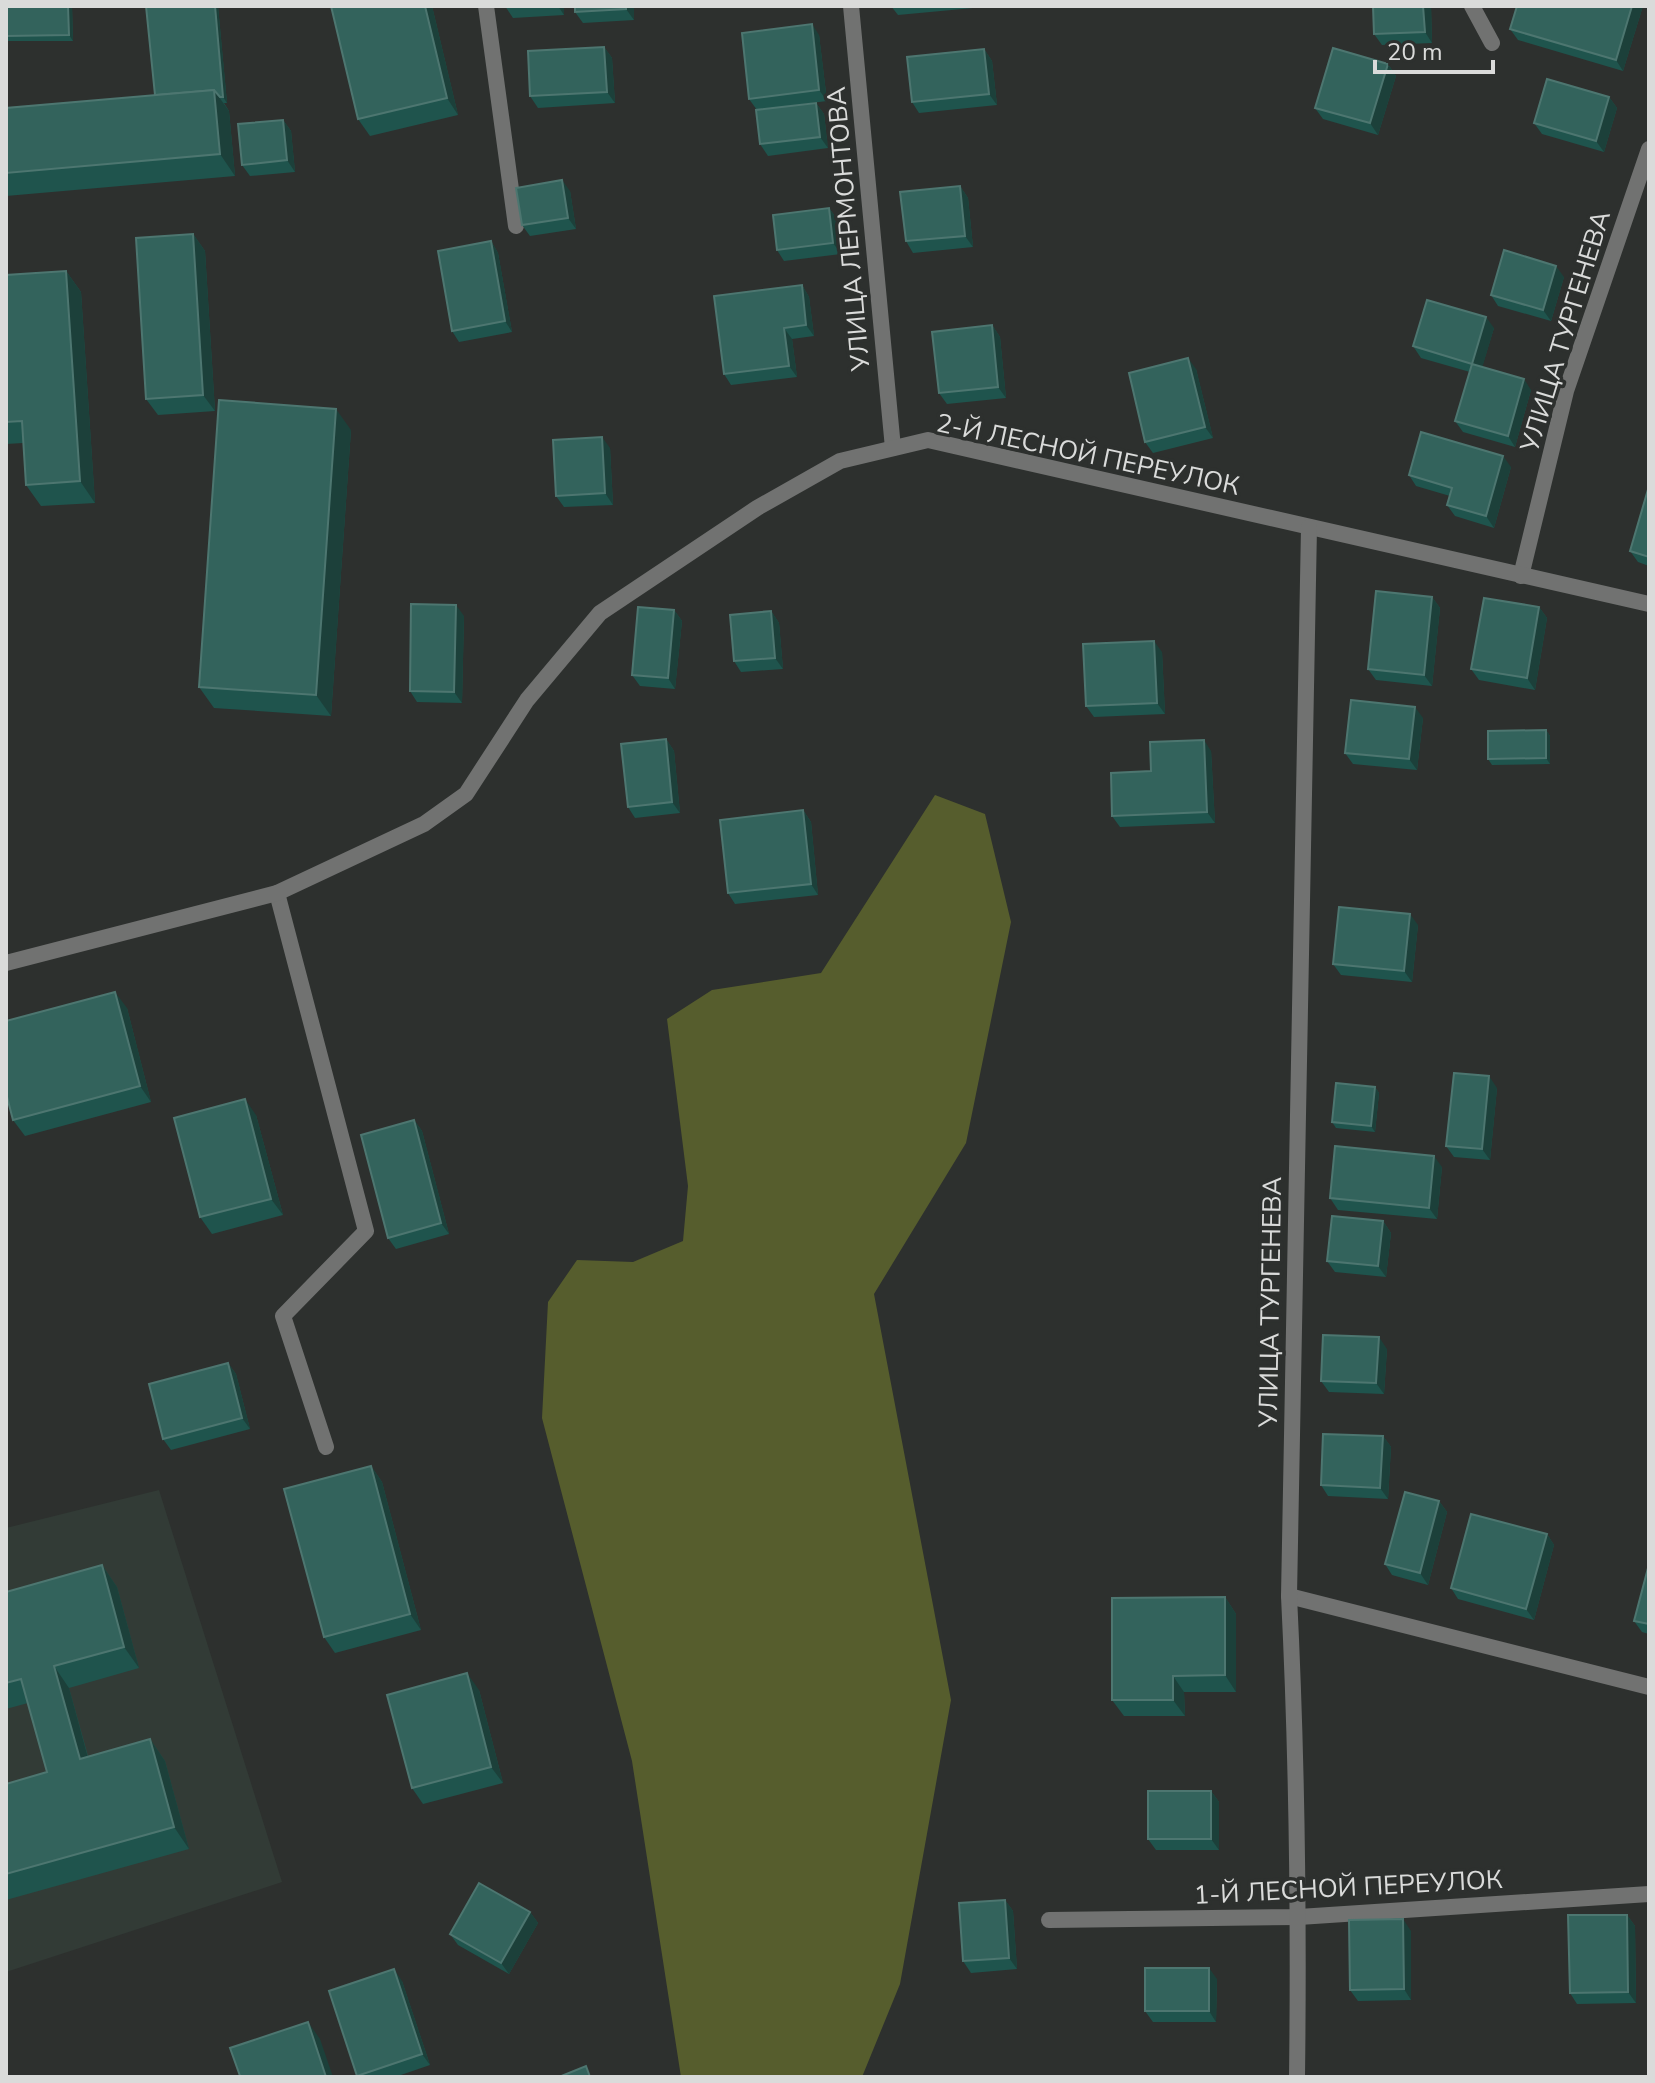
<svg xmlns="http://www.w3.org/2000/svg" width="1655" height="2083" font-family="'Nunito Sans',sans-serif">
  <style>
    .built { fill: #323b36 }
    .green { fill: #565d2d }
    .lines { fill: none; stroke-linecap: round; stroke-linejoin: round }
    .lane { stroke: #717271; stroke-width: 16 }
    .street { stroke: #717271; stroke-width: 16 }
    .wall { fill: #1f544d }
    .shaded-wall { fill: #1c403a }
    .building { fill: #33635c; stroke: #4d7670; stroke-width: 2 }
    .labels { text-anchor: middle; stroke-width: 7; stroke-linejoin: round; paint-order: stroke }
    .street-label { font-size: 26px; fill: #dadbda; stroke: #2d302e }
  </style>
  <rect width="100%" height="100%" fill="#2d302e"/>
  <path class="built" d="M159,1490l123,392 -276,90v-444z"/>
  <path class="green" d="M935,795l50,19 26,108 -45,221 -92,151 77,406 -51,284 -38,93h-181l-49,-316 -90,-343 6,-116 29,-42 56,2 50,-21 5,-55 -21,-167 45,-29 109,-17z"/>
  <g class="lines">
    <path class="lane" d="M277,893l89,338 -83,85 43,131"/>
    <g class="street">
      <path d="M486,6l30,220"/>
      <path d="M851,6l42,442"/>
      <path d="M1472,6l20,37"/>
      <path d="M1521,576l45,-185 83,-242"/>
      <path d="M6,963l271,-70 147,-69 42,-30 61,-94 73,-87 157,-105 83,-47 88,-21 721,164"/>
      <path d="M1289,1596l360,91"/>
      <path d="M1049,1920l250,-3 350,-23"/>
      <path d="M1297,2077c2,-161 0,-320 -8,-481l20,-1069"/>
    </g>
  </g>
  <g class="wall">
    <path d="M6,6h66l1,35h-67z"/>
    <path d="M218,6l9,97h-3l5,8 6,65 -229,20v-88l149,-13z"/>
    <path d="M432,6l26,109 -88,21 -12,-17z"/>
    <path d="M505,6h59v9l-51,3z"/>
    <path d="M575,6h59v14l-51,3 -8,-11z"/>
    <path d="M891,6h82v2l-75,7z"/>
    <path d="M1373,6h58l1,37 -50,2 -8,-11z"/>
    <path d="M1643,6l-20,65 -105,-31 -8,-11z"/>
    <path d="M819,35l8,66 -70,9 -8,-11z"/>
    <path d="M604,47l8,11 3,45 -77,5 -8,-12z"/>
    <path d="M984,49l8,12 5,44 -78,8 -7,-11z"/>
    <path d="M1388,64l8,12 -18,59 -55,-16 -8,-11z"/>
    <path d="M1609,97l8,11 -13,44 -62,-18 -8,-11z"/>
    <path d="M816,103l8,11 4,34 -60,8 -8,-12z"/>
    <path d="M283,120l8,11 4,41 -45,4 -8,-11z"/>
    <path d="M960,186l8,12 5,49 -60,6 -7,-12z"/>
    <path d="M570,191l6,38 -46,7 -8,-11z"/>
    <path d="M829,208l8,11 4,35 -57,7 -7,-11z"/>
    <path d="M193,234l12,17 10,160 -57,4 -12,-16z"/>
    <path d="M491,241l7,12 14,79 -53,10 -7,-11z"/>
    <path d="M66,271l15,21 14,211 -54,3 -15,-21 -3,-42 -17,1v-169z"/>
    <path d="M1564,277l-13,44 -53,-15 -7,-11z"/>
    <path d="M802,285l7,12 5,39 -22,3 5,38 -66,8 -7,-11z"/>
    <path d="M992,325l8,12 6,61 -59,6 -8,-11z"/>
    <path d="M1494,328l-12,39 49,23 -16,57 -52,-15 -8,-11 15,-49 -49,-14 -8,-12z"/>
    <path d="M1196,369l17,69 -60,15 -8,-11z"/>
    <path d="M351,430l-20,286 -117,-8 -15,-21z"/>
    <path d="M610,448l3,57 -49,2 -8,-11z"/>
    <path d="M1511,467l-17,61 -39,-12 -8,-11 3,-9 -34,-10 -7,-11z"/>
    <path d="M1649,486v80l-11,-4 -8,-11z"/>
    <path d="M1432,597l8,11 -8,78 -56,-6 -8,-11z"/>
    <path d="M1539,607l8,11 -12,72 -56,-10 -8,-11z"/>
    <path d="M674,610l8,11 -7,68 -35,-3 -8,-11z"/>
    <path d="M771,611l8,12 4,46 -42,3 -7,-11z"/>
    <path d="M464,616l-2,87 -45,-1 -7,-11z"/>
    <path d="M1162,652l3,62 -71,3 -8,-11z"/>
    <path d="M1423,718l-6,52 -64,-6 -8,-11z"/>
    <path d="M1546,730l4,6v28l-58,1 -4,-6z"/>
    <path d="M666,739l8,12 6,62 -45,5 -7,-11z"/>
    <path d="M1211,751l4,72 -95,4 -8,-11 39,-45z"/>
    <path d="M803,810l8,12 7,73 -83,9 -7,-11z"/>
    <path d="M1418,925l-6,57 -71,-7 -8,-11z"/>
    <path d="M127,1008l24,94 -126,34 -12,-16z"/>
    <path d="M1375,1087l4,6 -4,39 -39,-4 -4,-6z"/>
    <path d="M1497,1088l-7,72 -36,-3 -8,-11z"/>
    <path d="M256,1115l27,100 -71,19 -12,-17z"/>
    <path d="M414,1120l8,11 27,103 -53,15 -8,-11z"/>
    <path d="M1442,1167l-5,52 -99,-9 -8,-12z"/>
    <path d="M1383,1221l8,12 -5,44 -51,-5 -8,-11z"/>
    <path d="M1387,1349l-3,45 -55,-2 -8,-11z"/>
    <path d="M228,1363l8,11 14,55 -79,21 -8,-11z"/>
    <path d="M1383,1436l8,11 -3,52 -60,-3 -7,-11z"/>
    <path d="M371,1466l11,16 39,148 -86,23 -11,-16z"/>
    <path d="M1439,1501l8,11 -19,73 -36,-10 -7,-11z"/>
    <path d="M1547,1534l7,11 -20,75 -76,-21 -7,-11z"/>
    <path d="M102,1565l15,22 22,81 -70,20 19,68 62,-17 15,22 24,88 -183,51v-116l41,-12 -19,-69 -22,6v-117z"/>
    <path d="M1649,1568v66l-7,-2 -8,-11z"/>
    <path d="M1225,1597l11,17v78h-52l1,24h-61l-12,-16z"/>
    <path d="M479,1690l24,93 -80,21 -11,-16z"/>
    <path d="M1211,1791l8,11v48h-63l-8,-11z"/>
    <path d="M1005,1900l8,11 4,58 -46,4 -8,-12z"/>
    <path d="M530,1912l8,11 -29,51 -51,-29 -8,-11z"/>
    <path d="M1627,1915l8,11 1,77 -59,1 -7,-11z"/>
    <path d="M1411,1931v69l-53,1 -8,-11z"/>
    <path d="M1217,1979l-1,43h-63l-8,-11z"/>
    <path d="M402,1981l28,84 -35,12h-37l-1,-1z"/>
  </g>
  <g class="shaded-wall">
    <path d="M68,6h4l1,35 -4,-6z"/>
    <path d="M215,6h3l9,97 -4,-6z"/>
    <path d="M425,6h7l26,109 -11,-17z"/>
    <path d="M558,6h6v9z"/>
    <path d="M626,6h8v14l-8,-11z"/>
    <path d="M1423,6h8l1,37 -7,-11z"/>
    <path d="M1632,6h11l-20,65 -7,-11z"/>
    <path d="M812,24l7,11 8,66 -8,-11z"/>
    <path d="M604,47l8,11 3,45 -8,-11z"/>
    <path d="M984,49l8,12 5,44 -8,-11z"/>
    <path d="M1388,64l8,12 -18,59 -8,-12z"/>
    <path d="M214,90l15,21 6,65 -15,-22z"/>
    <path d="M1609,97l8,11 -13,44 -8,-11z"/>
    <path d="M816,103l8,11 4,34 -8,-11z"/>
    <path d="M283,120l8,11 4,41 -8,-12z"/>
    <path d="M562,180l8,11 6,38 -8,-11z"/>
    <path d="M960,186l8,12 5,49 -8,-11z"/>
    <path d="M829,208l8,11 4,35 -8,-11z"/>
    <path d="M193,234l12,17 10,160 -12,-16z"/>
    <path d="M491,241l7,12 14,79 -7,-11z"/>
    <path d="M1556,266l8,11 -13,44 -8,-11z"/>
    <path d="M66,271l15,21 14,211 -15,-22z"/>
    <path d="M802,285l7,12 5,39 -8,-11z"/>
    <path d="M1486,317l8,11 -14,47 -8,-11z"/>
    <path d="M992,325l8,12 6,61 -8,-11z"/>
    <path d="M784,328l8,11 5,38 -8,-11z"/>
    <path d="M1188,358l8,11 17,69 -8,-11z"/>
    <path d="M1524,379l7,11 -16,57 -7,-11z"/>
    <path d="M336,409l15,21 -20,286 -15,-21z"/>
    <path d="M602,437l8,11 3,57 -8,-12z"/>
    <path d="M1503,456l8,11 -17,61 -8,-12z"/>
    <path d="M1432,597l8,11 -8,78 -8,-11z"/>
    <path d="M456,605l8,11 -2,87 -8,-11z"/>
    <path d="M1539,607l8,11 -12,72 -8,-12z"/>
    <path d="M674,610l8,11 -7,68 -7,-11z"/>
    <path d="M771,611l8,12 4,46 -8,-11z"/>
    <path d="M1154,641l8,11 3,62 -8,-11z"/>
    <path d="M1415,707l8,11 -6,52 -8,-11z"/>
    <path d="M1546,730l4,6v28l-4,-6z"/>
    <path d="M666,739l8,12 6,62 -8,-11z"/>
    <path d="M1204,740l7,11 4,72 -8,-11z"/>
    <path d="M803,810l8,12 7,73 -7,-11z"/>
    <path d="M1410,914l8,11 -6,57 -8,-11z"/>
    <path d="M115,992l12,16 24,94 -11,-16z"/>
    <path d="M1489,1076l8,12 -7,72 -8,-11z"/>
    <path d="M1375,1087l4,6 -4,39 -4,-6z"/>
    <path d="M245,1099l11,16 27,100 -12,-16z"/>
    <path d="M414,1120l8,11 27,103 -8,-11z"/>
    <path d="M1434,1156l8,11 -5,52 -8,-11z"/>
    <path d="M1383,1221l8,12 -5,44 -8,-11z"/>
    <path d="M1379,1337l8,12 -3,45 -8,-11z"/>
    <path d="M228,1363l8,11 14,55 -8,-11z"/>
    <path d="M1383,1436l8,11 -3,52 -8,-11z"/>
    <path d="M371,1466l11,16 39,148 -11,-16z"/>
    <path d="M1439,1501l8,11 -19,73 -8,-12z"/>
    <path d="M1547,1534l7,11 -20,75 -8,-11z"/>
    <path d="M102,1565l15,22 22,81 -15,-21z"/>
    <path d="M1225,1597l11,17v78l-11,-17z"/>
    <path d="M54,1666l15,22 25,92 -14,-21z"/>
    <path d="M467,1673l12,17 24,93 -12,-16z"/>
    <path d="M1173,1676l11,16 1,24 -12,-16z"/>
    <path d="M150,1739l15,22 24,88 -15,-22z"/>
    <path d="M1211,1791l8,11v48l-8,-11z"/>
    <path d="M1005,1900l8,11 4,58 -8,-11z"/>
    <path d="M530,1912l8,11 -29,51 -8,-11z"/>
    <path d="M1627,1915l8,11 1,77 -8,-11z"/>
    <path d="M1403,1919l8,12v69l-7,-11z"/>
    <path d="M1209,1968l8,11 -1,43 -7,-11z"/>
    <path d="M394,1969l8,12 28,84 -8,-11z"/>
    <path d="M308,2022l12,17 13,38h-7z"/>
  </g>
  <g class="building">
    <path d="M6,6h62l1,29 -63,1z"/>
    <path d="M146,6h69l8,91h-3l-6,-7 -59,5z"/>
    <path d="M331,6h94l22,92 -89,21z"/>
    <path d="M575,6h51v3l-51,3z"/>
    <path d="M1373,6h50l2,26 -51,2z"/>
    <path d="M1517,6h115l-16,54 -106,-31z"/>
    <path d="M812,24l7,66 -70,9 -7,-66z"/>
    <path d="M604,47l3,45 -77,4 -2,-45z"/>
    <path d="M1333,48l55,16 -18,59 -55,-15z"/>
    <path d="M984,49l5,45 -77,8 -5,-45z"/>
    <path d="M1547,79l62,18 -13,44 -62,-18z"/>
    <path d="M214,90l6,64 -214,19v-65z"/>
    <path d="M816,103l4,34 -60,7 -4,-34z"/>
    <path d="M283,120l4,40 -45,5 -4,-41z"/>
    <path d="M562,180l6,38 -46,7 -6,-37z"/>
    <path d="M960,186l5,50 -59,5 -6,-49z"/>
    <path d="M829,208l4,35 -56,7 -4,-35z"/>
    <path d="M193,234l10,161 -57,4 -10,-161z"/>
    <path d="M491,241l14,80 -53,10 -14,-80z"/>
    <path d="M1504,250l52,16 -13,44 -52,-15z"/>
    <path d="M66,271l14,210 -54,4 -4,-64 -16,1v-147z"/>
    <path d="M802,285l4,40 -22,3 5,38 -65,8 -10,-78z"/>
    <path d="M1427,300l59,17 -14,47 -59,-18z"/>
    <path d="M992,325l6,62 -59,6 -7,-61z"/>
    <path d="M1188,358l17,69 -60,15 -16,-69z"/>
    <path d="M1472,364l52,15 -16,57 -53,-15z"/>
    <path d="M219,400l117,9 -20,286 -117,-8z"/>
    <path d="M1421,432l82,24 -17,60 -39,-11 5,-17 -43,-13z"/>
    <path d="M602,437l3,56 -49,3 -3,-56z"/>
    <path d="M1649,486v71l-19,-6z"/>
    <path d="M1376,591l56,6 -8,78 -56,-6z"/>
    <path d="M1484,598l55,9 -12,71 -56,-9z"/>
    <path d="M411,604l45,1 -2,87 -44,-1z"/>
    <path d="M638,607l36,3 -6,68 -36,-3z"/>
    <path d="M771,611l4,47 -41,3 -4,-46z"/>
    <path d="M1154,641l3,62 -71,3 -3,-62z"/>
    <path d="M1351,700l64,7 -6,52 -64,-6z"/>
    <path d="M1546,730v28l-58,1v-28z"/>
    <path d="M666,739l6,63 -44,5 -7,-63z"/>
    <path d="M1204,740l3,72 -95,4 -1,-43 40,-2 -1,-29z"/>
    <path d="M803,810l8,74 -83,9 -8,-73z"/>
    <path d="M1339,907l71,7 -6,57 -71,-7z"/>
    <path d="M115,992l25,94 -127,34 -7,-27v-72z"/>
    <path d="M1454,1073l35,3 -7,73 -36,-3z"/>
    <path d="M1336,1083l39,4 -4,39 -39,-4z"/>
    <path d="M245,1099l26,100 -71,18 -26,-99z"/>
    <path d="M414,1120l27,103 -53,15 -27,-103z"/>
    <path d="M1335,1146l99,10 -5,52 -99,-10z"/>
    <path d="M1332,1216l51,5 -5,45 -51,-5z"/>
    <path d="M1323,1335l56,2 -3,46 -55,-2z"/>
    <path d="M228,1363l14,55 -79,21 -14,-55z"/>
    <path d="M1323,1434l60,2 -3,52 -59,-3z"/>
    <path d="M371,1466l39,148 -86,23 -40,-148z"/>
    <path d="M1405,1492l34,9 -19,72 -35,-9z"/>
    <path d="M1471,1514l76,20 -21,75 -75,-21z"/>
    <path d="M102,1565l22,82 -70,19 26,93 70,-20 24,88 -168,47v-90l41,-12 -26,-93 -15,4v-91z"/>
    <path d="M1648,1568h1v56l-15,-3z"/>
    <path d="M1225,1597v78l-52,1v24h-61v-102z"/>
    <path d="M467,1673l24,94 -79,21 -25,-93z"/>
    <rect x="1148" y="1791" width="63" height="48"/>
    <path d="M479,1883l51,29 -29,51 -51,-29z"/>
    <path d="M1005,1900l4,58 -46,3 -4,-58z"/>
    <path d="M1568,1915h59l1,77 -58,1z"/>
    <path d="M1403,1919l1,70 -54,1 -1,-70z"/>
    <rect x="1145" y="1968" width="64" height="43"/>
    <path d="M394,1969l28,85 -65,22 -28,-85z"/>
    <path d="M308,2022l18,55h-91l5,-1 -10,-28z"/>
    <path d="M586,2066l4,11h-31z"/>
  </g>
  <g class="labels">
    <g class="street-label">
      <text transform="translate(848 229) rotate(-95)" y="9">УЛИЦА ЛЕРМОНТОВА</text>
      <text transform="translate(1565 331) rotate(-73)" y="9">УЛИЦА ТУРГЕНЕВА</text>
      <text transform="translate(1088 454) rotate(12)" y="9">2-Й ЛЕСНОЙ ПЕРЕУЛОК</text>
      <text transform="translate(1270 1302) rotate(-89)" y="9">УЛИЦА ТУРГЕНЕВА</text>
      <text transform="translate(1348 1887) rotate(-3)" y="9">1-Й ЛЕСНОЙ ПЕРЕУЛОК</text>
    </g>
  </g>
  <rect width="1655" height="2083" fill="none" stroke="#dadbda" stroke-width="16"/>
  <path d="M1375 60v12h118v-12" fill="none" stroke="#dadbda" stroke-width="4"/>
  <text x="1387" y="60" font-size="24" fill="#dadbda" stroke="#2d302e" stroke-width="6" paint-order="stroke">20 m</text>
</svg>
